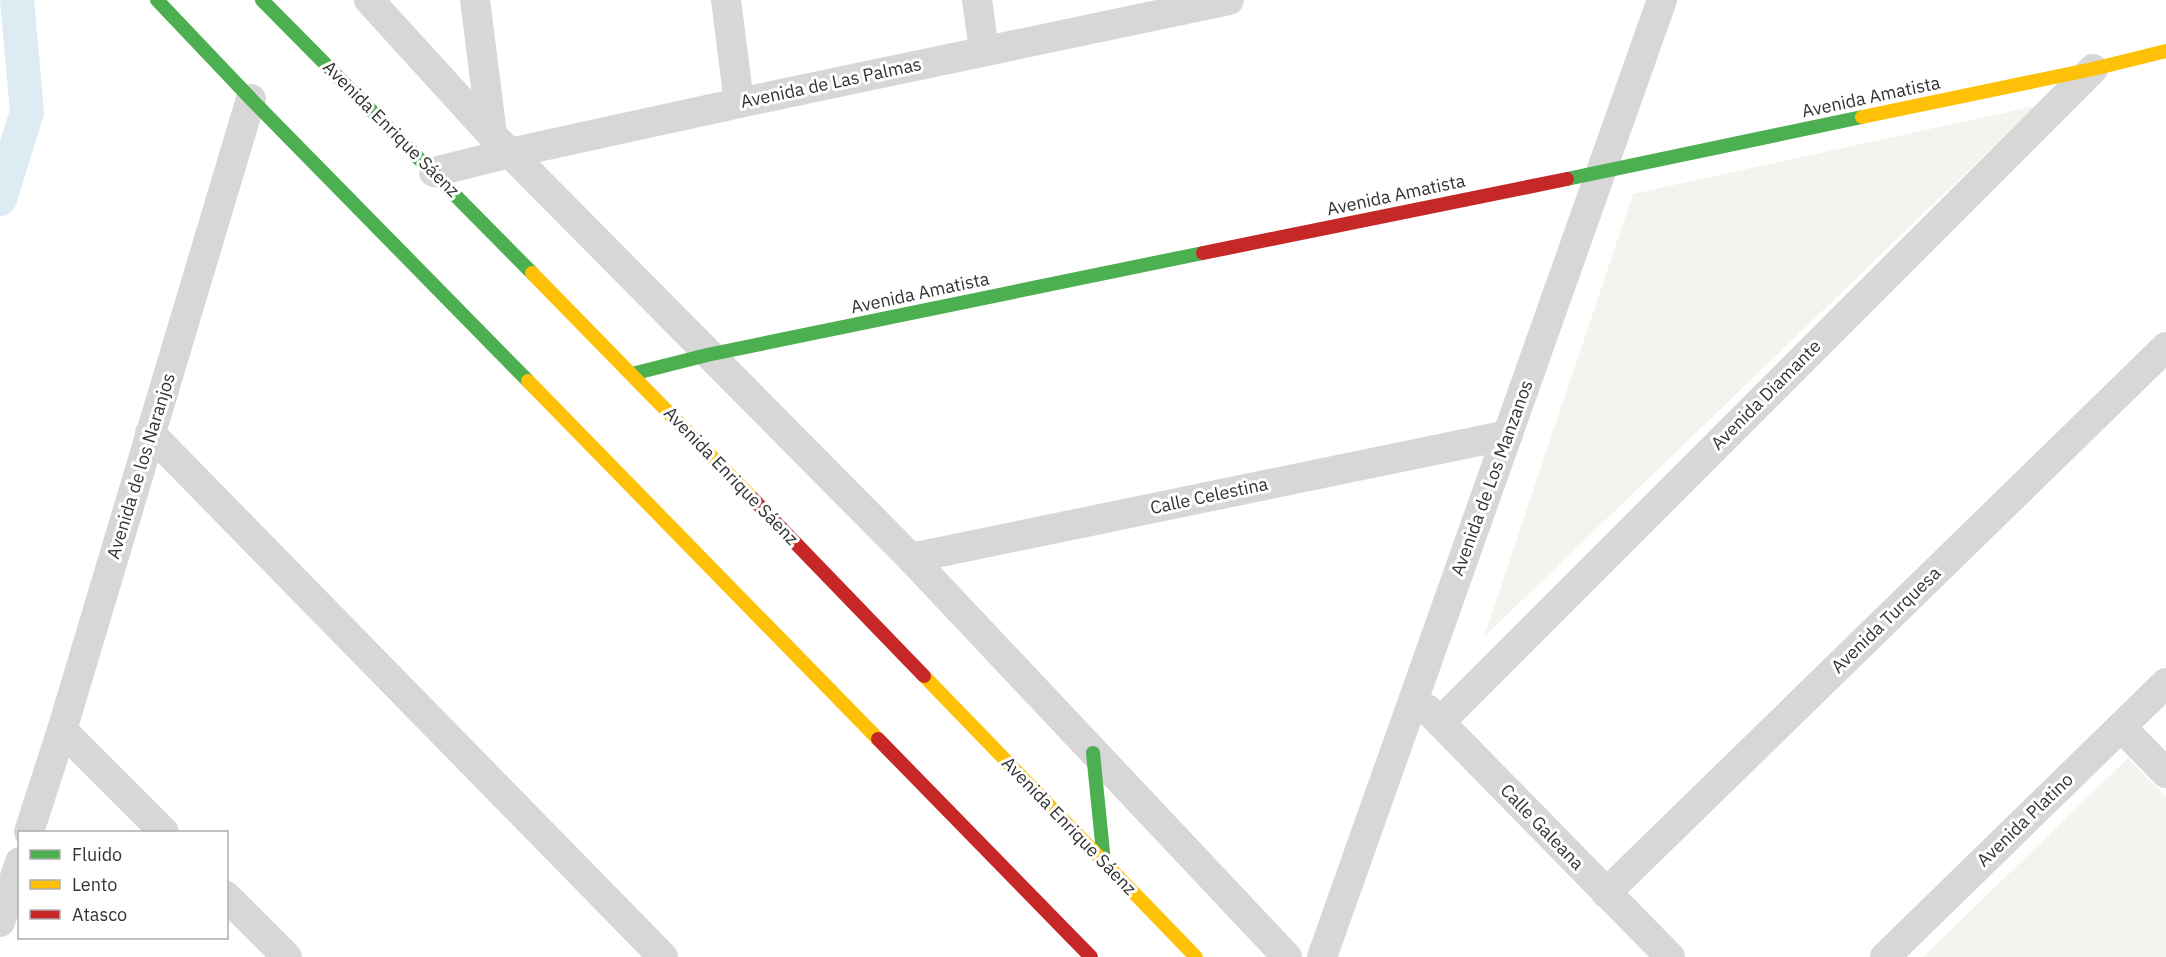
<svg xmlns="http://www.w3.org/2000/svg" width="2166" height="957" font-family="'IBM Plex Sans',sans-serif">
  <style>
    .green { fill: #f1f5ed }
    .lines { fill: none; stroke-linecap: round; stroke-linejoin: round }
    .canal { stroke: #ddebf3; stroke-width: 34 }
    .street { stroke: #d7d7d7; stroke-width: 30 }
    .fast { stroke: #4caf50; stroke-width: 14 }
    .slow { stroke: #ffc107; stroke-width: 14 }
    .jam { stroke: #c62828; stroke-width: 14 }
    .labels { text-anchor: middle; stroke-width: 6; stroke-linejoin: round; paint-order: stroke }
    .street-label { font-size: 18px; fill: #333; stroke: #fff }
  </style>
  <rect width="100%" height="100%" fill="#fff"/>
  <g class="green">
    <path d="M2035,106l-551,531 149,-443z"/>
    <path d="M2128,758l38,39v160h-243z"/>
  </g>
  <g class="lines">
    <path class="canal" d="M0,199l27,-87 -10,-112"/>
    <g class="street">
      <path d="M369,0l123,135 419,423 376,399"/>
      <path d="M475,0l17,135"/>
      <path d="M726,0l13,103"/>
      <path d="M977,0l7,50"/>
      <path d="M434,172l76,-19 229,-50 490,-103"/>
      <path d="M150,433l513,524"/>
      <path d="M911,558l597,-123"/>
      <path d="M1427,709l243,248"/>
      <path d="M1440,722l653,-653"/>
      <path d="M2121,727l45,46"/>
      <path d="M62,730l102,102"/>
      <path d="M29,832l33,-102 189,-631"/>
      <path d="M1606,893l560,-546"/>
      <path d="M226,896l61,61"/>
      <path d="M0,922l20,-60"/>
      <path d="M1322,957l340,-957"/>
      <path d="M1885,957l281,-274"/>
    </g>
    <g class="fast">
      <path d="M157,0l94,99 277,282"/>
      <path d="M262,0l270,273"/>
      <path d="M1567,179l295,-62"/>
      <path d="M632,374l75,-19 496,-102"/>
      <path d="M1093,753l11,109"/>
    </g>
    <g class="slow">
      <path d="M1862,117l231,-48 73,-18"/>
      <path d="M532,273l220,225"/>
      <path d="M528,381l350,358"/>
      <path d="M924,676l272,281"/>
    </g>
    <g class="jam">
      <path d="M1203,253l364,-74"/>
      <path d="M752,498l172,178"/>
      <path d="M878,739l213,218"/>
    </g>
  </g>
  <g class="labels">
    <g class="street-label">
      <text transform="translate(831 83) rotate(-12)" y="6">Avenida de Las Palmas</text>
      <text transform="translate(1871 97) rotate(-12)" y="6">Avenida Amatista</text>
      <text transform="translate(391 129) rotate(45)" y="6">Avenida Enrique Sáenz</text>
      <text transform="translate(1396 195) rotate(-12)" y="6">Avenida Amatista</text>
      <text transform="translate(920 293) rotate(-12)" y="6">Avenida Amatista</text>
      <text transform="translate(1766 395) rotate(-45)" y="6">Avenida Diamante</text>
      <text transform="translate(141 466) rotate(-73)" y="6">Avenida de los Naranjos</text>
      <text transform="translate(731 476) rotate(46)" y="6">Avenida Enrique Sáenz</text>
      <text transform="translate(1492 478) rotate(-70)" y="6">Avenida de Los Manzanos</text>
      <text transform="translate(1209 496) rotate(-12)" y="6">Calle Celestina</text>
      <text transform="translate(1886 620) rotate(-44)" y="6">Avenida Turquesa</text>
      <text transform="translate(2025 820) rotate(-44)" y="6">Avenida Platino</text>
      <text transform="translate(1069 826) rotate(46)" y="6">Avenida Enrique Sáenz</text>
      <text transform="translate(1542 827) rotate(46)" y="6">Calle Galeana</text>
    </g>
  </g>
  <rect x="18" y="831" width="210" height="108" fill="#ffffff" stroke="#adadad" stroke-width="1.5"/>
  <rect x="30" y="850" width="30" height="9" fill="#4caf50" stroke="#adadad" stroke-width="1.5"/>
  <text x="72" y="861" font-size="18" fill="#333333">Fluido</text>
  <rect x="30" y="880" width="30" height="9" fill="#ffc107" stroke="#adadad" stroke-width="1.5"/>
  <text x="72" y="891" font-size="18" fill="#333333">Lento</text>
  <rect x="30" y="910" width="30" height="9" fill="#c62828" stroke="#adadad" stroke-width="1.5"/>
  <text x="72" y="921" font-size="18" fill="#333333">Atasco</text>
</svg>
